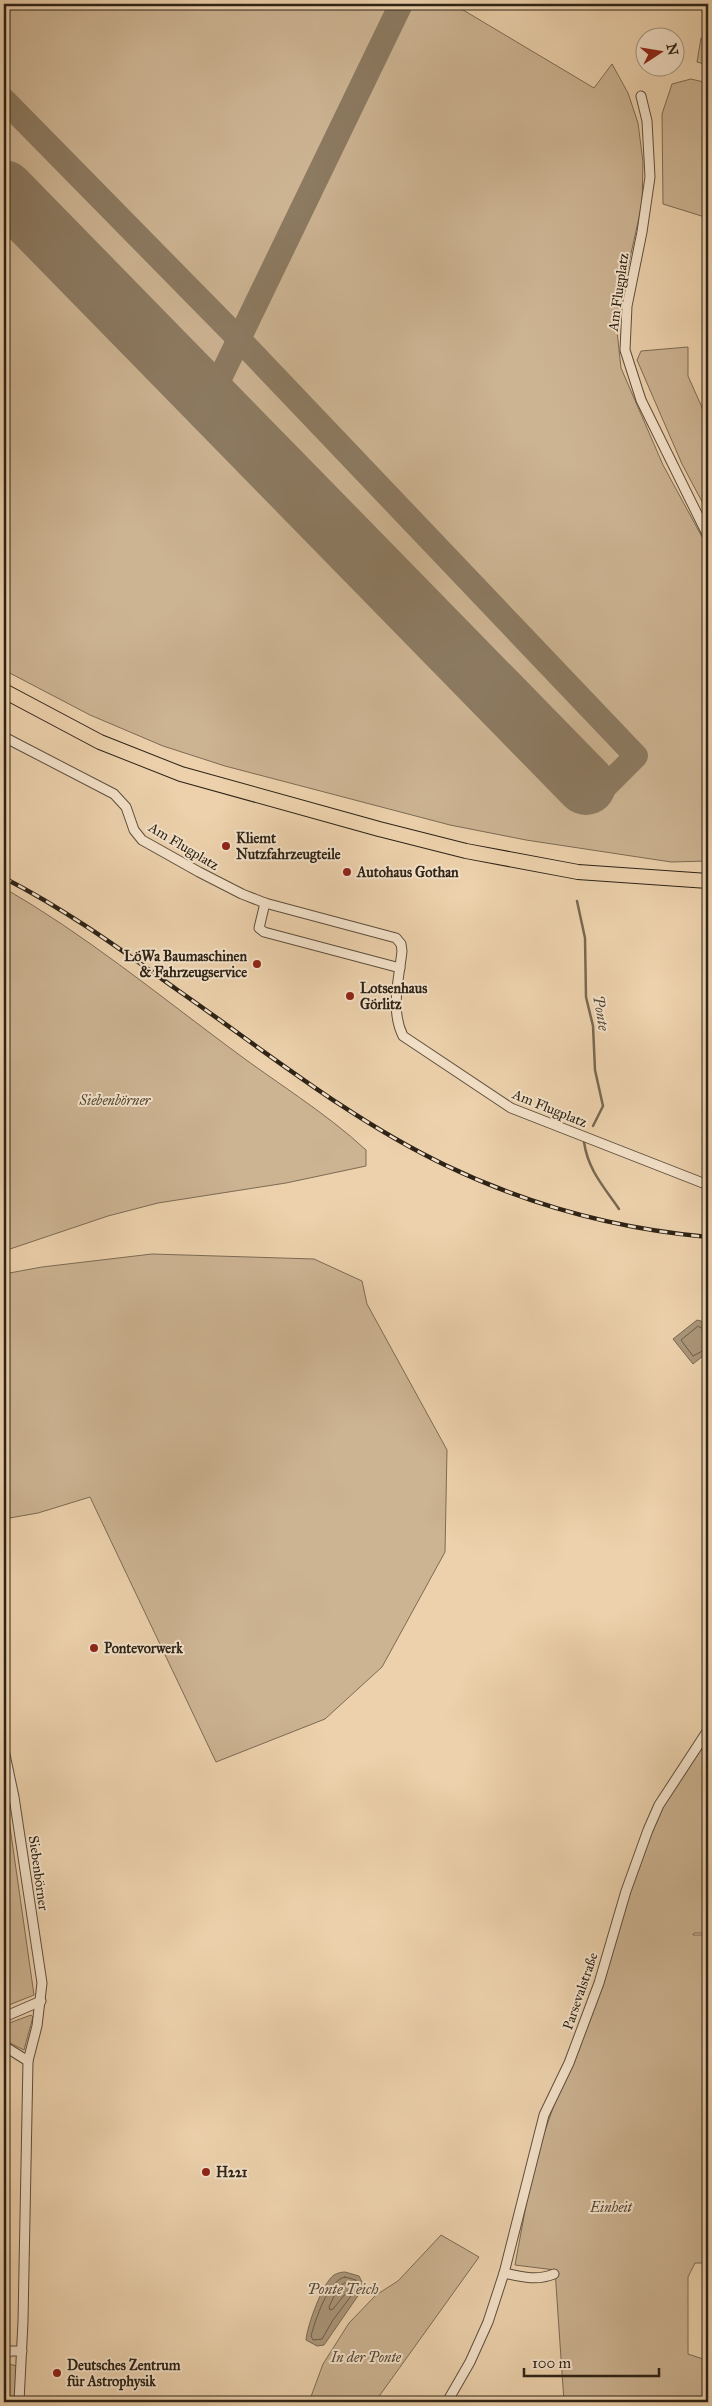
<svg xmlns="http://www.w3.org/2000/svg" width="712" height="2406" font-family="'IM FELL Great Primer',serif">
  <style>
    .green { fill: #ccb392; stroke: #7c6b54 }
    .water { fill: #ab9679; stroke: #796851 }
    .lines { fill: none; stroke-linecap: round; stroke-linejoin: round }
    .shore { stroke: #6c5c48; stroke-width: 1 }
    .stream { stroke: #796851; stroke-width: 2.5 }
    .taxiway { stroke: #8c7a61; stroke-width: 24 }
    .runway { stroke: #8c7a61; stroke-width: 60 }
    .minor-casing { stroke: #5d4e3c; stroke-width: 11 }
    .primary-casing { stroke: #2d2316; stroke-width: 16 }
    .minor { stroke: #f3e1c9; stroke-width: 9 }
    .primary { stroke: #ecd1ac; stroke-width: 14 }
    .rail-casing { stroke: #2d2316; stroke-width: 4.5 }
    .rail { stroke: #f3e1c9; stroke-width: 2.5; stroke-dasharray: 8; stroke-linecap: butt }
    .poi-dot { fill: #8f2418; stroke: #f3e1c9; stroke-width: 2 }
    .labels { text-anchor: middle; stroke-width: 4; stroke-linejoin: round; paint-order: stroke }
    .street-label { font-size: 14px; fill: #2d2316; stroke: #f3e1c9 }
    .poi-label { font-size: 14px; font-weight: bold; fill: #2d2316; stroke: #f3e1c9; text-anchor: start }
    .park-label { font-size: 14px; font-style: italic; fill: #554735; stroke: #f3e1c9 }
    .water-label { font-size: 15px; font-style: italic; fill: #594b39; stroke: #f3e1c9 }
  </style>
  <rect width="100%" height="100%" fill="#ecd1ac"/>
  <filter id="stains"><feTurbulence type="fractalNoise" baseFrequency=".004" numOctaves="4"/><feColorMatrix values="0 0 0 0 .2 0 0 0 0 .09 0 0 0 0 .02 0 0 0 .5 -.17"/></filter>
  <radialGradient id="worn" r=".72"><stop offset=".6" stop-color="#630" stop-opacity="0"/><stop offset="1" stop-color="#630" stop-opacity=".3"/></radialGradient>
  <g class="green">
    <path d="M4,4h449l141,84 18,-24 16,29 10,30 5,39 -1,42 -20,90 -5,37 4,37 42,97 45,83v313l-37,1 -145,-22 -76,-15 -225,-59 -62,-20 -73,-31 -86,-45z"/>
    <path d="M701,38h7v27l-11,-3z"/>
    <path d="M691,79l17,4v135l-45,-14 -1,-90 10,-30z"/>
    <path d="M688,347v29l20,45v92l-26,-49 -45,-104 4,-9z"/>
    <path d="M4,888c80,46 152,105 226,160 45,34 95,64 136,102v16l-80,17 -128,20 -50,13 -104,35z"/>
    <path d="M152,1254l162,5 48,22 5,23 80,146 -2,102 -63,115 -57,52 -109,43 -126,-265 -52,16 -34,6v-245l38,-7z"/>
    <path d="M708,1732v201h-14l-1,2h15v328h-13l-7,14v77l15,5 4,43h-143l-9,-132 -40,-5 19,-103 95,-270 21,-54 6,-21z"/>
    <path d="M4,1785l30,210 -30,12z"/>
    <path d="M31,2015l2,2 -9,33 -20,-10v-15z"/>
    <path d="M441,2235l38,22 -104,145h-66l14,-38 26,-41 27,-28 22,-14z"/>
    <path d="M4,2363l13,3 -1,36h-12z"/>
  </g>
  <g class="water">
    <path d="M697,1320l4,1 7,8v23l-15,12 -20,-25z"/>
    <path d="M345,2272l14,4 4,8 -1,6 -38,55 -7,1 -11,-6c1,-14 17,-58 28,-65 3,-2 8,-3 11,-3z"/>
  </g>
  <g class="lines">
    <g class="shore">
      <path d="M708,1332l-10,-6 -17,14 12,16 15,-8"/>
      <path d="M345,2277l11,3 1,8 -24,32 -11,19 -9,1 -2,-4c4,-15 17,-56 34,-59z"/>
      <path d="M345,2283l4,2 1,3 -17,21 -3,1 -1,-3 9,-19z"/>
    </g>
    <g class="stream">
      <path d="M577,901l8,37 1,59 7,29 2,44 8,36 -10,20"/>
      <path d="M584,1142c4,28 20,45 35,67"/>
    </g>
    <g class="taxiway">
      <path d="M4,100l235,239 397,417 -31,31 -19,-2"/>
      <path d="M210,399l191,-395"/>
    </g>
    <path class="runway" d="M4,190l582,595"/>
    <g class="minor-casing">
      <g id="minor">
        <path d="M641,96l6,25 3,56 -8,55 -15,74 -2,44 16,50 67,136"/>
        <path d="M4,737l110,57 12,13 8,23 8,10 57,32 43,22 23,9 131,35 5,6 1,7c-3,28 -12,59 1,85l108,72 197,77"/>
        <path d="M265,903l-6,25 5,4 136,36"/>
        <path d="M4,1750l10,47 28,186 -5,43 -9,35 -5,260 -4,81"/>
        <path d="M4,2017l37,-16"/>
        <path d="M4,2046l24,15"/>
        <path d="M504,2273c18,4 33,8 50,1"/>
        <path d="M4,2354l7,-3h11"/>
        <path d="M447,2402l23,-40 18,-40 16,-49 40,-158 25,-52 30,-80 27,-92 22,-61 11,-25 49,-75"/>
      </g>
    </g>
    <g class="primary-casing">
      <path id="primary" d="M4,691l96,51 81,32 198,55 87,22 112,21 130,9"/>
    </g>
    <use href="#minor" class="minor"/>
    <use href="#primary" class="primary"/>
    <g class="rail-casing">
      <path id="rail" d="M4,878c61,31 116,71 172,111 88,61 173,130 269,176 83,40 172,64 263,72"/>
    </g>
    <use href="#rail" class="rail"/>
  </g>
  <g class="poi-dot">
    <circle cx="226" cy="846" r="5"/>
    <circle cx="347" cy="872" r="5"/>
    <circle cx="257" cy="964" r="5"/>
    <circle cx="350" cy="996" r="5"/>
    <circle cx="94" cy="1648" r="5"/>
    <circle cx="206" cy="2172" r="5"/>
    <circle cx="57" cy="2373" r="5"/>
  </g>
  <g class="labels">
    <g class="street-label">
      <text transform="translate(618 292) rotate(-82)" y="5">Am Flugplatz</text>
      <text transform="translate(184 846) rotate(31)" y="5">Am Flugplatz</text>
      <text transform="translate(550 1108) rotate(22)" y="5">Am Flugplatz</text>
      <text transform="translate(39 1873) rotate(82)" y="5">Siebenbörner</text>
      <text transform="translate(580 1991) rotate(-71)" y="5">Parsevalstraße</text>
    </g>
    <g class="poi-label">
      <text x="236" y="843">Kliemt<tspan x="236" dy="16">Nutzfahrzeugteile</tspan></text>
      <text x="357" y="877">Autohaus Gothan</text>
      <text x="247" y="961" text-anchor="end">LöWa Baumaschinen<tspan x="247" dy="16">&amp; Fahrzeugservice</tspan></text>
      <text x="360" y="993">Lotsenhaus<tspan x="360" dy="16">Görlitz</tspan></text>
      <text x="104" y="1653">Pontevorwerk</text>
      <text x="216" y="2177">H221</text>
      <text x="67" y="2370">Deutsches Zentrum<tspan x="67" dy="16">für Astrophysik</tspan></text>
    </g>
    <g class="park-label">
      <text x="115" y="1105">Siebenbörner</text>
      <text x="611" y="2212">Einheit</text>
      <text x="366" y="2362">In der Ponte</text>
    </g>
    <g class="water-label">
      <text transform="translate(601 1013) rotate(81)" y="5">Ponte</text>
      <text x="343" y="2294">Ponte Teich</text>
    </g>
  </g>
  <rect width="712" height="2406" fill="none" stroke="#ecd1ac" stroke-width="20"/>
  <rect x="5" y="5" width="702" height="2396" fill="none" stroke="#2d2316" stroke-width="2.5"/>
  <rect x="10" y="10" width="692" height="2386" fill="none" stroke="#2d2316"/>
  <g transform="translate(660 52) rotate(78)"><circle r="24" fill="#f3e1c9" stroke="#a49581"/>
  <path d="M0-4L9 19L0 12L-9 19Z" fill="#8f2418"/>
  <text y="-8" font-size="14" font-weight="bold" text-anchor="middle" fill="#2d2316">N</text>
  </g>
  <path d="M524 2368v8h135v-8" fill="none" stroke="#2d2316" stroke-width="2.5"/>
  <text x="532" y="2368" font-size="15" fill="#2d2316" stroke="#f3e1c9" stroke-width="4" paint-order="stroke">100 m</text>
  <rect width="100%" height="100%" filter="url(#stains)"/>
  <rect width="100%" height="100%" fill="url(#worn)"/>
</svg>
